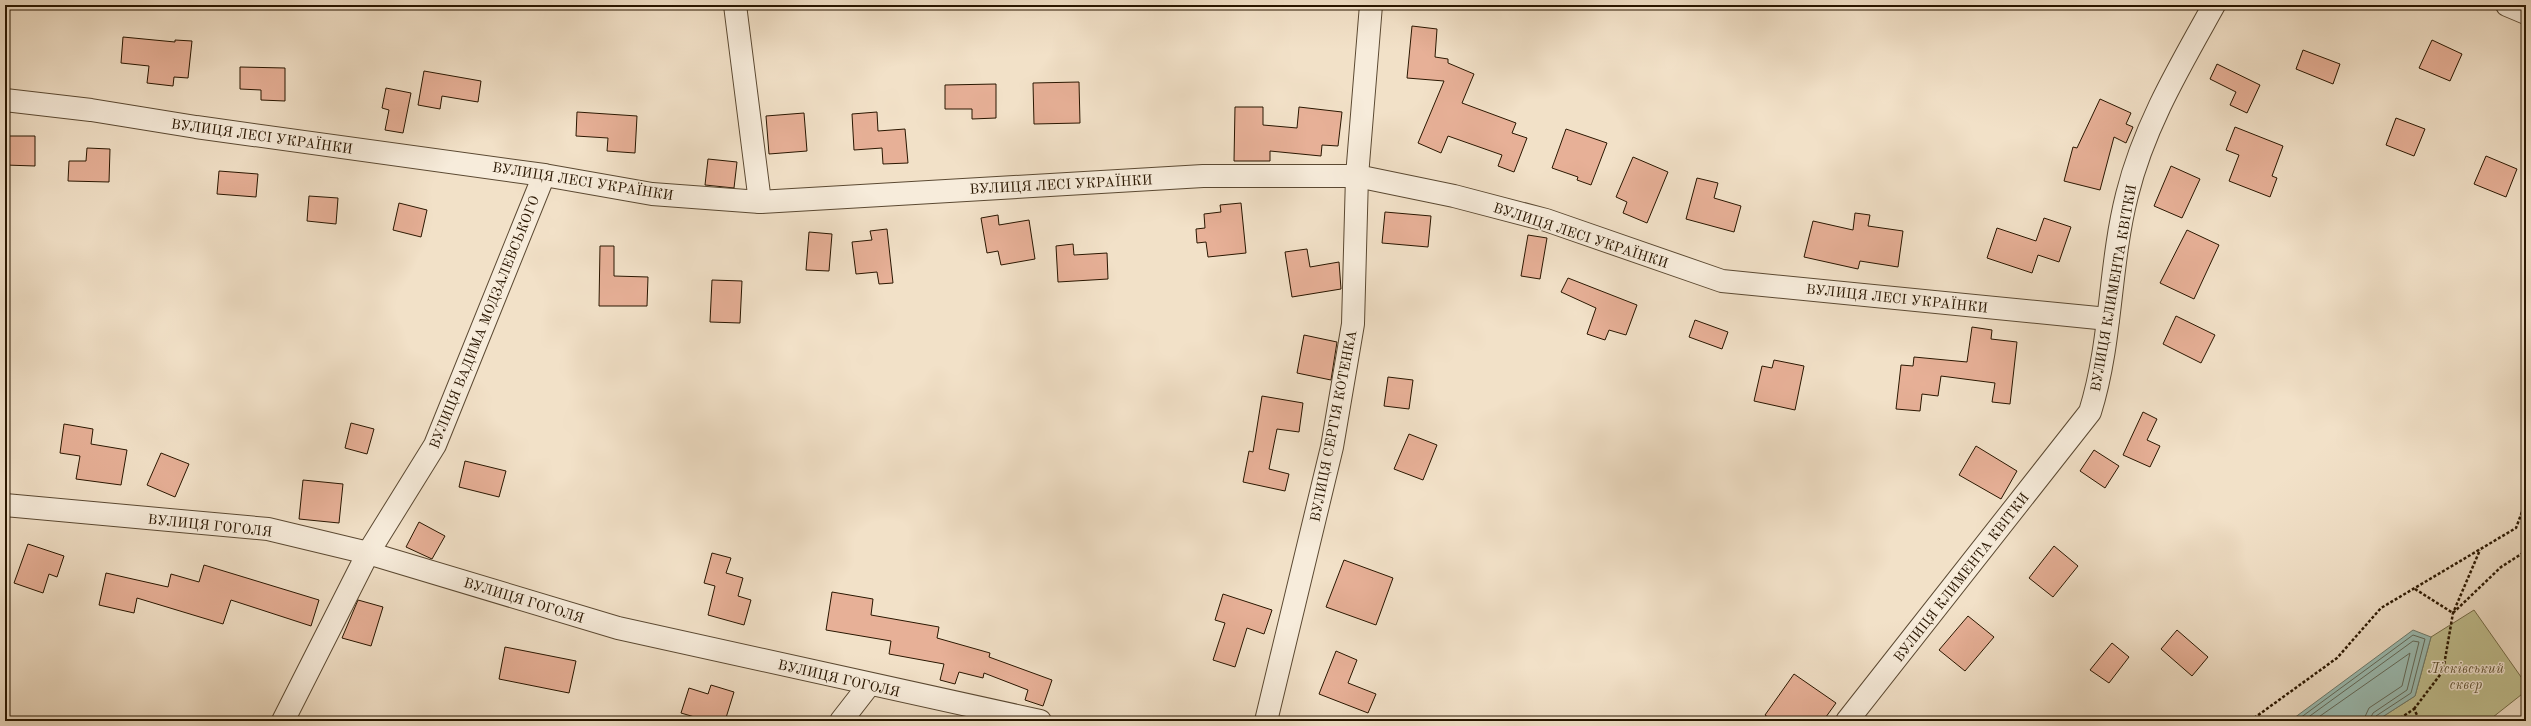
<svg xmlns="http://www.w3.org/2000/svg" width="2531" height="726" font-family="'Old Standard TT',serif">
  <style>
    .green { fill: #c1c191; stroke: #756c48 }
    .water { fill: #9bbeb5; stroke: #6d7b6d }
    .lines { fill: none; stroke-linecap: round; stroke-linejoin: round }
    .shore { stroke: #626a5a; stroke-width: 1 }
    .building { fill: #e7b097; stroke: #291600 }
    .minor-casing { stroke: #5b4932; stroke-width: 24 }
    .path { stroke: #291600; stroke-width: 2.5; stroke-dasharray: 3 2; stroke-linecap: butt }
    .minor { stroke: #f7ecdb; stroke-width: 22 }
    .labels { text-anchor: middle; stroke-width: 3; stroke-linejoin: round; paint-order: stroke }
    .street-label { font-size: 14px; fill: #291600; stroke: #f7ecdb }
    .park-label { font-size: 14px; font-style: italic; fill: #5e5233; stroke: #f7ecdb }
  </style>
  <rect width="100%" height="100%" fill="#f2e1c8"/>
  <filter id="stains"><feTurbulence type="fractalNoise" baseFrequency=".005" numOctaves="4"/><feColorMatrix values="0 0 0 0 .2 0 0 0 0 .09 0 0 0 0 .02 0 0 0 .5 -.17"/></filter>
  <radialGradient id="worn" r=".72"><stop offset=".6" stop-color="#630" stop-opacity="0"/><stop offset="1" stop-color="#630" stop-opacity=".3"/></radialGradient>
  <path class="green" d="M2474,610l52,74v7l-38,30h-112l39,-25 16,-59z"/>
  <path class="water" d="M2413,630l18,7 -16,59 -39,25h-86z"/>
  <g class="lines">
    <g class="shore">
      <path d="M2296,721l117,-86 12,4 -14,54 -35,23 -1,5"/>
      <path d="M2303,721l110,-80 6,1 -12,48 -34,23 -4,8"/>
      <path d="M2313,721l97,-68 -8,33 -33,22 -6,13"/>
    </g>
  </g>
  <g class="building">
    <path d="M1412,26l25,3 -2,28 13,2v4l26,11 -12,29 54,20 -4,10 15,5 -13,34 -16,-6 4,-11 -54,-19 -7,17 -23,-10 26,-62 -37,-3z"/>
    <path d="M123,37l52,5v-2l17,1 -4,37 -14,-1 -1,9 -26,-3 2,-17 -28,-3z"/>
    <path d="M2432,40l30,14 -12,27 -31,-13z"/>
    <path d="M2303,50l37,14 -7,20 -37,-15z"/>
    <path d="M2217,64l43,21 -13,28 -17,-8 6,-13 -26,-13z"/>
    <path d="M240,67l45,1v33l-24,-1v-10l-21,-1z"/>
    <path d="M424,71l57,10 -3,21 -36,-6 -2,13 -22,-4z"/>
    <path d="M1079,82l1,41 -46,1 -1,-41z"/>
    <path d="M996,84v34l-24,1v-10h-27v-24z"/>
    <path d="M386,88l25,5 -8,40 -18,-3 4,-20 -7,-2z"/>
    <path d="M2100,99l31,14 -5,11 7,3 -7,16 -12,-6 -14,53 -36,-9 9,-34 4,1z"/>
    <path d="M1235,107h28v18l34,3 2,-21 43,5 -4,34 -16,-1 -1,11 -51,-5v10h-36z"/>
    <path d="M577,112l60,4 -2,37 -28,-2 1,-13 -32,-2z"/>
    <path d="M877,112l1,19 27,-2 3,34 -25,1 -1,-16 -28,2 -2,-36z"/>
    <path d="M804,113l3,38 -38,3 -3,-38z"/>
    <path d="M2396,118l29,11 -11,27 -28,-11z"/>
    <path d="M2235,127l48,19 -11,30 5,2 -7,19 -41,-16 10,-26 -13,-5z"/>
    <path d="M1566,129l41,14 -16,42 -14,-5 1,-3 -26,-9z"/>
    <path d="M5,136h30v30l-30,-1z"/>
    <path d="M87,148l23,1 -1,33 -41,-1 1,-20h17z"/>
    <path d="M2486,156l31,13 -11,28 -32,-13z"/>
    <path d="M1633,157l35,15 -21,51 -24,-10 4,-11 -11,-5z"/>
    <path d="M708,159l29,3 -3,26 -29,-3z"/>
    <path d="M2171,166l29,13 -18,39 -28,-12z"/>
    <path d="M219,171l39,3 -2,23 -39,-3z"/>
    <path d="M1697,178l21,5 -4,15 27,8 -7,26 -48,-13z"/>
    <path d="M309,196l29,2 -2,26 -29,-3z"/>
    <path d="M399,203l28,7 -6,27 -28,-7z"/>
    <path d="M1241,203l5,50 -38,4 -2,-15 -9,1 -1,-14 9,-1 -1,-14 17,-2 -1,-7z"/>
    <path d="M1385,212l46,4 -3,31 -46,-4z"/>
    <path d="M1855,213l15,2 -2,11 35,5 -5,36 -38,-6 -2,8 -54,-12 9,-36 40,9z"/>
    <path d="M998,215l1,10 30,-5 6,39 -34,6 -3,-14 -11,2 -6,-35z"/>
    <path d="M2044,218l27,9 -12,35 -21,-7 -6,18 -45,-15 10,-30 39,13z"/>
    <path d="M887,229l6,54 -14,1 -2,-12 -21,2 -4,-32 20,-2 -2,-9z"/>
    <path d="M2187,230l32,15 -25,54 -34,-16z"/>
    <path d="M809,232l23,2 -3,37 -23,-1z"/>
    <path d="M1528,235l19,3 -7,41 -19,-3z"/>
    <path d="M1073,244l1,11 33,-2 1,26 -50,3 -2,-36z"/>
    <path d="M600,246h14v30l34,1 -1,29h-48z"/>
    <path d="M1307,249l3,18 29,-5 2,27 -49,8 -7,-45z"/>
    <path d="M1568,278l69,27 -11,30 -17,-5 -4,10 -18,-6 9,-26 -35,-16z"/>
    <path d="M712,280l30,1 -2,42 -30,-1z"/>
    <path d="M2176,316l39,19 -14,28 -38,-19z"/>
    <path d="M1695,320l33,12 -6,17 -33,-12z"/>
    <path d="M1972,327l20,3 -1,9 26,3 -7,62 -18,-2 3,-19 -54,-7 -3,20 -16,-2 -2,17 -24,-2 5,-44 12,1 1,-9 53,5z"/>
    <path d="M1304,335l33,7 -6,38 -34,-7z"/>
    <path d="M1774,360l30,6 -9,44 -41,-9 8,-35 10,2z"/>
    <path d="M1388,377l25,3 -4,29 -25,-3z"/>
    <path d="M1262,396l41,7 -4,29 -22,-3 -8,40 20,5 -4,17 -42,-9 6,-31 4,1z"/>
    <path d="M2143,412l14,7 -10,21 13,6 -10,21 -27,-12z"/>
    <path d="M351,423l23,6 -7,25 -22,-6z"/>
    <path d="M64,424l29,5 -2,15 36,6 -6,35 -45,-6 4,-23 -20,-3z"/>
    <path d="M1409,434l28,11 -14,35 -29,-11z"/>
    <path d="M1976,446l41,25 -16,28 -42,-24z"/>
    <path d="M2094,450l25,16 -14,22 -25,-17z"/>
    <path d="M161,453l28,11 -14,33 -28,-12z"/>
    <path d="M465,461l41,10 -7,26 -40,-10z"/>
    <path d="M303,480l40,4 -4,39 -40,-4z"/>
    <path d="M419,522l26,14 -13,23 -26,-12z"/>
    <path d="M28,544l36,12 -7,21 -8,-3 -6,19 -29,-10z"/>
    <path d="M2054,546l24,20 -25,31 -24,-19z"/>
    <path d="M712,553l19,5 -5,15 17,5 -5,18 13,4 -7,25 -36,-10 7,-29 -11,-3z"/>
    <path d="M1344,560l49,18 -17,47 -50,-18z"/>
    <path d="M204,565l115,35 -8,26 -80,-26 -8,24 -86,-26 -3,15 -35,-8 7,-32 62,14 3,-13 28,8z"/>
    <path d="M832,592l41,7 -2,16 68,12 -2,11 53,15 -1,4 63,23 -9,26 -18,-6 3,-10 -44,-17 -1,5 -24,-6 -4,12 -15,-4 4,-16 -55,-10 2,-13 -65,-11z"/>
    <path d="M1223,594l49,16 -8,24 -17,-6 -12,39 -22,-7 12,-37 -10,-3z"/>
    <path d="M358,600l25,7 -12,39 -29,-8z"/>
    <path d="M1968,616l26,21 -29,34 -26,-21z"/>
    <path d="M2177,630l31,27 -16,19 -31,-27z"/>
    <path d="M2112,643l17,14 -20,26 -19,-13z"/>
    <path d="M505,647l71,14 -7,32 -70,-14z"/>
    <path d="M1336,651l21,9 -9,23 28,11 -8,19 -49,-19z"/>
    <path d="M1794,674l42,29 -13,18h-50l-8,-6z"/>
    <path d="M711,685l23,7 -9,29h-17l-27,-8 8,-25 19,6z"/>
  </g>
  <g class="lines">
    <g class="minor-casing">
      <g id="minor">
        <path d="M735,5l25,197"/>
        <path d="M2507,5l19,8"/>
        <path d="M5,100l86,10 105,17 348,48 108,19 108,8 443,-26h154l97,20 92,24 176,61 386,38"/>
        <path d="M5,505l263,24 100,24 250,75 422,93"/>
        <path d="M283,721l85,-168 67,-108 109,-270"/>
        <path d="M841,721l28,-36"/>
        <path d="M1266,721l66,-274 21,-123 4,-148 14,-171"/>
        <path d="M1847,721l243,-309c22,-70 19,-146 37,-217 17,-69 53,-129 87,-190"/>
      </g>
    </g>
    <g class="path">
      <path d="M2415,589l38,24 48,-46 25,-16"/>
      <path d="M2414,709l29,-38 10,-58 27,-63"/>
      <path d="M2250,721l87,-63 44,-50 135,-80 10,-27"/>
      <path d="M2396,721l18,-12 6,12"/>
    </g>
    <use href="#minor" class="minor"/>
  </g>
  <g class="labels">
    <g class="street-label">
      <text transform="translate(262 136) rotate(8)" y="5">ВУЛИЦЯ ЛЕСІ УКРАЇНКИ</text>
      <text transform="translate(583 181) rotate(9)" y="5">ВУЛИЦЯ ЛЕСІ УКРАЇНКИ</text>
      <text transform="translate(1061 184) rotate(-3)" y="5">ВУЛИЦЯ ЛЕСІ УКРАЇНКИ</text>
      <text transform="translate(1581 235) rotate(18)" y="5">ВУЛИЦЯ ЛЕСІ УКРАЇНКИ</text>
      <text transform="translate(2113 288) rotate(-80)" y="5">ВУЛИЦЯ КЛИМЕНТА КВІТКИ</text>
      <text transform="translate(1897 298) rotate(6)" y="5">ВУЛИЦЯ ЛЕСІ УКРАЇНКИ</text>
      <text transform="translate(484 322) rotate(-68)" y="5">ВУЛИЦЯ ВАДИМА МОДЗАЛЕВСЬКОГО</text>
      <text transform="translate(1333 426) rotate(-79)" y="5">ВУЛИЦЯ СЕРГІЯ КОТЕНКА</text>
      <text transform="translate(210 525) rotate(6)" y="5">ВУЛИЦЯ ГОГОЛЯ</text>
      <text transform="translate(1961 577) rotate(-52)" y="5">ВУЛИЦЯ КЛИМЕНТА КВІТКИ</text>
      <text transform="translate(524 600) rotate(17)" y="5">ВУЛИЦЯ ГОГОЛЯ</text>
      <text transform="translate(839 678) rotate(13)" y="5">ВУЛИЦЯ ГОГОЛЯ</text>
    </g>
    <g class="park-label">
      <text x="2466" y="673">Лісківський<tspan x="2466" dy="16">сквер</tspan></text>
    </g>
  </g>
  <rect width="2531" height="726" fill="none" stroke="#f2e1c8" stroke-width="20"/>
  <rect x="6" y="6" width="2519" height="714" fill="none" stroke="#291600" stroke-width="2"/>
  <rect x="10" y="10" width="2511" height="706" fill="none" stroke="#291600"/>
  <rect width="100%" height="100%" filter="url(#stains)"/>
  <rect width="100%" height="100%" fill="url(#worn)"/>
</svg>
